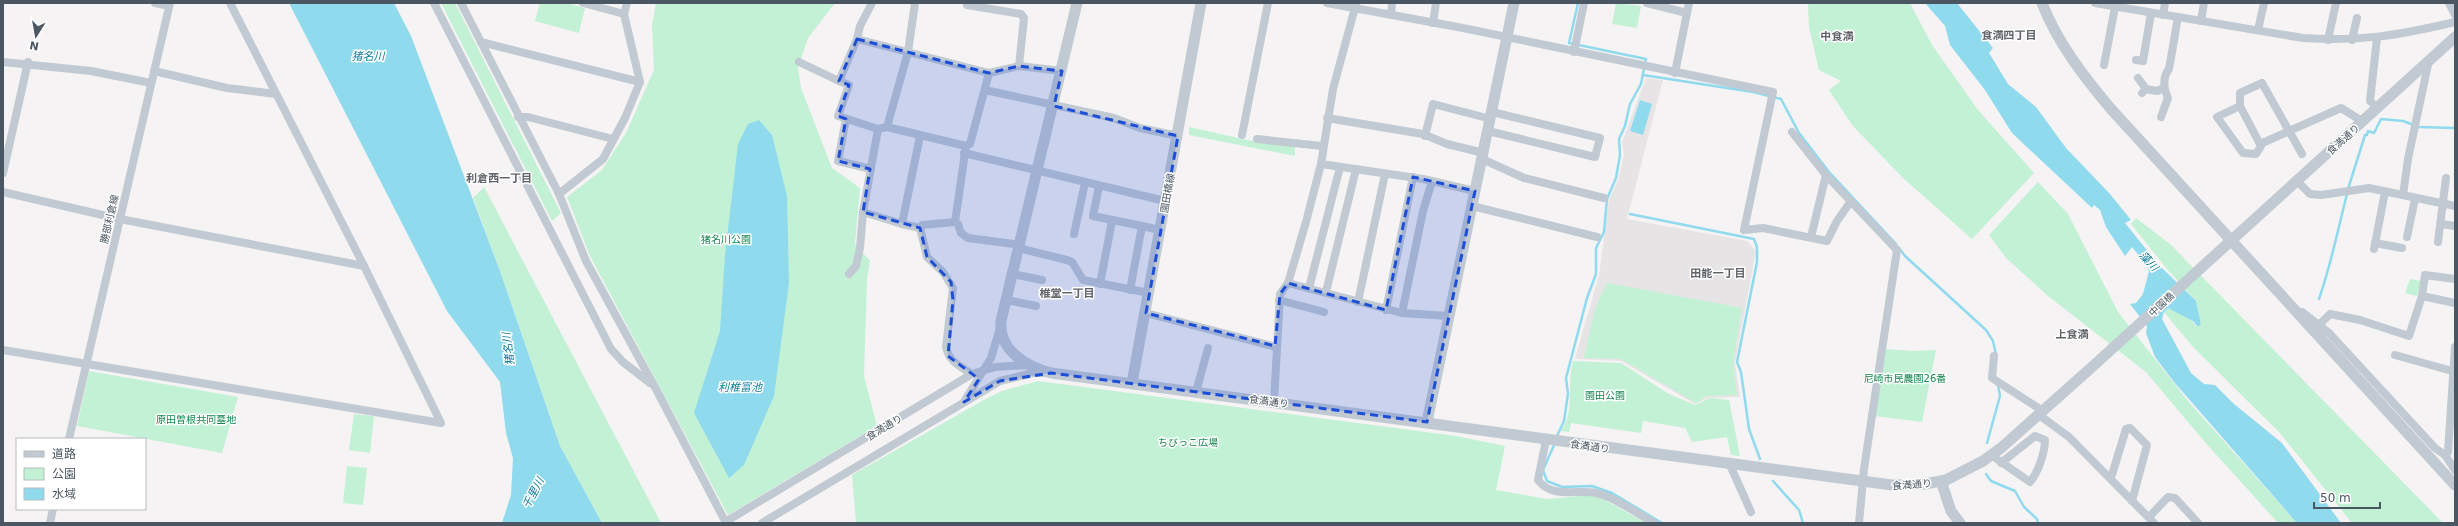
<svg xmlns="http://www.w3.org/2000/svg" width="2458" height="526" font-family="'DejaVu Sans','Noto Sans JP',sans-serif">
  <style>
    .education { fill: #e6e4e5 }
    .green { fill: #c3f1d5 }
    .water { fill: #90daee }
    .lines { fill: none; stroke-linecap: round; stroke-linejoin: round }
    .stream { stroke: #90daee; stroke-width: 2.5 }
    .minor { stroke: #c1cad2; stroke-width: 8 }
    .tertiary { stroke: #c1cad2; stroke-width: 11 }
    .marked { fill: #1d4ed8; fill-opacity: 0.2; stroke: #1d4ed8; stroke-width: 3; stroke-dasharray: 8 5; stroke-linejoin: round }
    .labels { text-anchor: middle; stroke-width: 3; stroke-linejoin: round; paint-order: stroke }
    .street-label { font-size: 10px; fill: #4a5661; stroke: #fff }
    .park-label { font-size: 10px; fill: #17864f; stroke: #fff }
    .neighbourhood-label { font-size: 11px; font-weight: bold; fill: #5f6368; stroke: #fff }
    .water-label { font-size: 11px; font-style: italic; fill: #0c7c9b; stroke: #fff }
  </style>
  <rect width="100%" height="100%" fill="#f5f3f3"/>
  <path class="education" d="M1646,78l17,2 -36,139 120,22 9,10 -21,112 5,34 -33,1 -12,6 -74,-43 -46,-2 24,-84 10,-75 9,-20 6,-25 -2,-13z"/>
  <g class="green">
    <path d="M441,3h14l106,210 -9,8z"/>
    <path d="M540,3h26l19,5 -6,25 -44,-12z"/>
    <path d="M656,3h179l-27,35 -10,30 3,20 31,80 28,20 -5,56 15,17 -3,18 -3,97 13,50 -149,89 -138,-259 -23,-59 35,-27 24,-37 28,-63 -2,-45z"/>
    <path d="M1616,3l25,3 -4,22 -25,-4z"/>
    <path d="M1808,3h102l22,42 46,65 56,63 -62,66 -69,-61 -50,-52 -24,-36 12,-9 -22,-11 -10,-43z"/>
    <path d="M1189,127l58,13 48,6v10l-106,-21z"/>
    <path d="M2038,182l30,32 50,98 70,89 109,122h-19l-74,-82 -58,-69 -98,-76 -42,-38 -17,-23z"/>
    <path d="M484,187l177,336h-59l-42,-77 -60,-175 -27,-73z"/>
    <path d="M2136,218l34,26 273,279h-91l-72,-90 -86,-85 -30,-36 4,-4c10,2 23,10 29,19l4,-3 -5,-23 -29,-32 -36,-45z"/>
    <path d="M2410,279l11,2 -4,15 -12,-3z"/>
    <path d="M1607,283l135,25 -9,55 4,32 -31,1 -10,7 -75,-44 -37,-1 11,-49z"/>
    <path d="M1885,349l28,2 23,-1 -14,72 -47,-6z"/>
    <path d="M1573,361l48,2 48,31 26,11 15,-7 19,2 11,56 -9,-1 -4,-18 -35,5 -7,-14 -42,-7 -2,12 -70,-10 -2,9 -8,-1c15,-22 5,-46 12,-70z"/>
    <path d="M89,371l149,26 -16,56 -145,-27z"/>
    <path d="M1038,381l418,55 49,10 -9,44 51,9 44,-4 12,4 43,24h-790l-4,-48 130,-74 20,-10z"/>
    <path d="M354,414l20,2 -4,37 -21,-3z"/>
    <path d="M347,466l20,2 -4,37 -20,-2z"/>
  </g>
  <g class="water">
    <path d="M289,3h105l17,33 89,235 60,175 42,77h-100l9,-28 2,-37 -7,-25 -6,-51 -53,-71z"/>
    <path d="M1925,3h32l36,45 -4,5 19,31 28,23 30,41 44,46 21,26 -6,3 33,41 38,37 5,23 -3,3 -5,-6 -25,-13 -4,4 -2,7 29,54 13,11 11,1 19,19 48,39 59,80h-44l-123,-141 -19,-25 -9,-24 1,-7 -17,-22 6,-1 7,-9 6,-23 -3,-7 -14,-17 -7,9 -19,-29 -6,-17 -6,-5 -2,3 -80,-75 -27,-43 -35,-45 -5,-19z"/>
    <path d="M1640,100l12,4 -9,31 -13,-4z"/>
    <path d="M759,120l13,15 15,61 2,87 -15,113 -30,69 -15,13 -35,-65 26,-82 5,-76 13,-111 10,-20z"/>
  </g>
  <g class="lines">
    <g class="stream">
      <path d="M1643,75l110,17 28,7 18,34 30,39 67,72"/>
      <path d="M2348,189l17,-54h2l1,-4 6,2 7,-14 22,2 16,6 36,1"/>
      <path d="M1630,214l124,25 3,8v15l-20,100 4,10 8,57 11,30"/>
      <path d="M1899,248l6,8 81,74 7,11 3,14"/>
      <path d="M2319,299c12,-34 19,-70 28,-105"/>
      <path d="M1557,436l7,-15 4,-27 -2,-16 21,-80 9,-24v-26l8,-16 3,-33 9,-21 4,-23 -1,-16 6,-13 5,-22 11,-20 5,-25 -77,-16 9,-40"/>
      <path d="M1555,443l-12,27 4,11 15,6 30,-1 20,7 50,30"/>
      <path d="M1987,443l13,-47 -2,-11"/>
      <path d="M1986,474l5,7 24,10 9,16 13,12 1,4"/>
      <path d="M1773,481l26,29 4,13"/>
    </g>
    <g class="minor">
      <path d="M155,3l14,3"/>
      <path d="M434,3l177,346 12,13 27,21"/>
      <path d="M461,3l98,191 27,67 71,130 69,132"/>
      <path d="M583,3l41,11"/>
      <path d="M872,3l-12,23 -3,13 132,34 30,-7 43,5"/>
      <path d="M968,3l-1,2 54,9 3,4 -5,48"/>
      <path d="M1327,3l136,25 310,64 -29,138 19,-2 64,13 10,-20 14,-20"/>
      <path d="M1647,3l40,10"/>
      <path d="M2095,3l208,35c57,4 97,-3 152,-16"/>
      <path d="M2449,3l6,12"/>
      <path d="M1391,15l1,-12"/>
      <path d="M2163,15l2,-12"/>
      <path d="M2201,21l3,-18"/>
      <path d="M1433,23l3,-20"/>
      <path d="M2258,30l6,-27"/>
      <path d="M2328,40l8,-37"/>
      <path d="M2352,40l5,-22"/>
      <path d="M481,42l159,40"/>
      <path d="M1574,52l10,-49"/>
      <path d="M2136,60l7,1 8,-48"/>
      <path d="M3,62l88,9 60,12"/>
      <path d="M799,62l40,19"/>
      <path d="M2104,65l11,-58"/>
      <path d="M154,71l73,17 49,6"/>
      <path d="M1675,73l14,-70"/>
      <path d="M2138,78l8,11"/>
      <path d="M985,90l129,28 26,10 38,8"/>
      <path d="M2142,93l4,-4 11,2 7,-3"/>
      <path d="M2240,106l-23,11 26,36 13,1 5,-8 -21,-40v-13l22,-10 40,71"/>
      <path d="M2377,108l-7,-7 7,-63"/>
      <path d="M518,117h10l85,22"/>
      <path d="M2161,117l7,-19c-4,-9 -6,-20 1,-29l9,-52"/>
      <path d="M1327,118l96,16 24,10 37,9"/>
      <path d="M846,119l-8,42 33,8"/>
      <path d="M887,127l21,-75 7,-49"/>
      <path d="M878,129l9,-2 79,19 4,-2 19,-71"/>
      <path d="M1488,131l107,26 5,-19 -108,-26"/>
      <path d="M1792,132l34,43 71,75 -33,219 -5,54"/>
      <path d="M1242,135l26,-132"/>
      <path d="M920,136l-18,88 18,4 2,-3 33,-3"/>
      <path d="M1425,136l8,-32 58,15"/>
      <path d="M1257,139l65,7"/>
      <path d="M2260,144l81,-36 21,13"/>
      <path d="M966,146l-11,76 3,2 3,9 7,5 46,6 12,6 41,10 5,2 11,18 66,13"/>
      <path d="M964,153l201,48"/>
      <path d="M1482,159l42,19 80,20"/>
      <path d="M1321,164l102,15 52,12"/>
      <path d="M3,173l25,-111"/>
      <path d="M2297,181l13,13 11,1 48,-7 86,18"/>
      <path d="M1099,186l-6,30 49,10"/>
      <path d="M3,192l117,27 244,47"/>
      <path d="M559,194l44,-35 22,-41 15,-36 -16,-68 3,-11"/>
      <path d="M2403,195l5,-36 21,-99"/>
      <path d="M1472,206l125,31"/>
      <path d="M863,212l39,12"/>
      <path d="M2441,224l14,2"/>
      <path d="M920,228l7,29 16,15 10,16 -7,59c3,15 14,19 26,27"/>
      <path d="M1074,234l11,-51"/>
      <path d="M1811,237l15,-62"/>
      <path d="M2407,237l8,-38"/>
      <path d="M2438,242l8,-64"/>
      <path d="M2375,243l27,5"/>
      <path d="M2374,249l11,-57"/>
      <path d="M849,274l7,-8 4,-18 3,-36 15,-83 -40,-13 11,-31 -10,-4 18,-42"/>
      <path d="M1013,274l29,6"/>
      <path d="M1288,283l114,30 47,3"/>
      <path d="M1100,284l12,-63"/>
      <path d="M1309,288l31,-121"/>
      <path d="M1130,290l12,-64 18,4"/>
      <path d="M1326,292l30,-123"/>
      <path d="M2422,296l33,7"/>
      <path d="M1007,300l29,6"/>
      <path d="M1279,300l45,12"/>
      <path d="M1358,302l27,-128"/>
      <path d="M1386,310l27,-133"/>
      <path d="M2302,312l27,21 106,115 10,7 10,15"/>
      <path d="M1146,313l130,34"/>
      <path d="M1402,313l21,-102 9,-30"/>
      <path d="M2319,325l11,-11 30,6 49,16 13,-40 3,-21 30,4"/>
      <path d="M3,350l438,73 -77,-157 -134,-263"/>
      <path d="M2395,355l57,16"/>
      <path d="M1994,356l-2,22 51,33"/>
      <path d="M1196,392l12,-44"/>
      <path d="M965,400l26,-42 9,-30"/>
      <path d="M1274,402l6,-108 8,-11 18,-61 15,-58 12,-75 23,-85"/>
      <path d="M2039,415l30,22 85,86"/>
      <path d="M69,439l101,-436"/>
      <path d="M1546,440l-8,40c14,19 38,9 58,13 17,3 42,21 58,30"/>
      <path d="M2448,452l7,-105"/>
      <path d="M1991,455l39,27c8,-9 15,-30 15,-42l-10,-4 -34,27"/>
      <path d="M1730,465l21,47"/>
      <path d="M2111,478l15,-49 4,-1 17,17 -15,56"/>
      <path d="M2149,517l19,-20 7,1 23,25"/>
      <path d="M725,522l247,-148 23,-7 33,-2"/>
      <path d="M50,523l3,-14"/>
      <path d="M762,523l238,-142 33,-8h13"/>
    </g>
    <g class="tertiary">
      <path d="M1077,3l-76,318c-3,29 26,46 50,52l841,112 33,-1 21,-4 37,-19 18,-13 91,-81 363,-330"/>
      <path d="M2042,3c15,39 42,74 69,106l344,376"/>
      <path d="M1132,383l69,-380"/>
      <path d="M1427,422l87,-419"/>
      <path d="M1941,481l10,30 9,12"/>
    </g>
  </g>
  <path class="marked" d="M857,39l132,34 30,-7 43,5 -8,35 124,30 -32,177 129,33 5,-52 8,-11 98,27 27,-133 62,14 -48,231 -376,-49 -51,8 -36,21 15,-23 -31,-23 5,-56 -2,-18 -24,-25 -7,-29 -57,-16 7,-43 -32,-8 8,-42 -8,-3 11,-31 -10,-4z"/>
  <g class="labels">
    <g class="street-label">
      <text transform="translate(2343 139) rotate(-42)" y="4">食満通り</text>
      <text transform="translate(1167 193) rotate(-80)" y="4">園田橋線</text>
      <text transform="translate(109 219) rotate(-77)" y="4">勝部利倉線</text>
      <text transform="translate(2161 304) rotate(-43)" y="4">中園橋</text>
      <text transform="translate(1269 401) rotate(7)" y="4">食満通り</text>
      <text transform="translate(884 427) rotate(-31)" y="4">食満通り</text>
      <text transform="translate(1590 446) rotate(8)" y="4">食満通り</text>
      <text transform="translate(1912 484) rotate(-4)" y="4">食満通り</text>
    </g>
    <g class="park-label">
      <text x="726" y="243">猪名川公園</text>
      <text x="1905" y="382">尼崎市民農園26番</text>
      <text x="1605" y="399">園田公園</text>
      <text x="196" y="423">原田曽根共同墓地</text>
      <text x="1188" y="446">ちびっこ広場</text>
    </g>
    <g class="neighbourhood-label">
      <text x="2009" y="39">食満四丁目</text>
      <text x="1837" y="40">中食満</text>
      <text x="499" y="182">利倉西一丁目</text>
      <text x="1718" y="277">田能一丁目</text>
      <text x="1067" y="297">椎堂一丁目</text>
      <text x="2072" y="338">上食満</text>
    </g>
    <g class="water-label">
      <text x="368" y="60">猪名川</text>
      <text transform="translate(2149 261) rotate(47)" y="4">藻川</text>
      <text transform="translate(508 349) rotate(-97)" y="4">猪名川</text>
      <text x="740" y="391">利椎富池</text>
      <text transform="translate(533 493) rotate(-62)" y="4">千里川</text>
    </g>
  </g>
  <rect width="2458" height="526" fill="none" stroke="#4a5661" stroke-width="8"/>
  <rect x="16" y="438" width="130" height="72" fill="#ffffff" stroke="#b7bbc0"/>
  <rect x="24" y="451" width="20" height="6" fill="#c1cad2" stroke="#b7bbc0"/>
  <text x="52" y="458" font-size="12" fill="#4a5661">道路</text>
  <rect x="24" y="468" width="20" height="12" fill="#c3f1d5" stroke="#b7bbc0"/>
  <text x="52" y="478" font-size="12" fill="#4a5661">公園</text>
  <rect x="24" y="488" width="20" height="12" fill="#90daee" stroke="#b7bbc0"/>
  <text x="52" y="498" font-size="12" fill="#4a5661">水域</text>
  <g transform="translate(36 36) rotate(191)" stroke="#ffffff" stroke-width="3" paint-order="stroke">
  <path d="M0-3L7 15L0 10L-7 15Z" fill="#4a5661"/>
  <text y="-6" font-size="11" font-weight="bold" text-anchor="middle" fill="#4a5661">N</text>
  </g>
  <path d="M2314 502v6h66v-6" fill="none" stroke="#4a5661" stroke-width="2"/>
  <text x="2320" y="502" font-size="12" fill="#4a5661" stroke="#ffffff" stroke-width="3" paint-order="stroke">50 m</text>
</svg>
